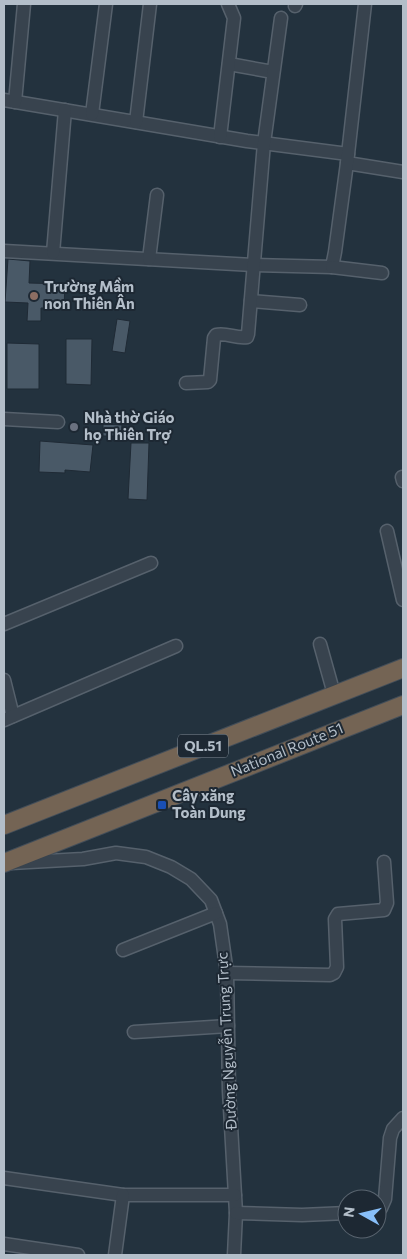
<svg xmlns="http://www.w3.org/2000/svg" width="407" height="1259" font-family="Commissioner,sans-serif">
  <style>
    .building { fill: #495967; stroke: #1f2a35 }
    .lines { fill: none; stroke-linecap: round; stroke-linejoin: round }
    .minor-casing { stroke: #56616c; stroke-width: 15 }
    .highway-casing { stroke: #434e59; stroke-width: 20 }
    .minor { stroke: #38434e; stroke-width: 12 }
    .highway { stroke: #746454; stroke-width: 18 }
    .education-dot { fill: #8d6e63; stroke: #1d2833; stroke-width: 2 }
    .worship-dot { fill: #6b7280; stroke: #1d2833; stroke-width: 2 }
    .transit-dot { fill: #1a4fb4; stroke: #1d2833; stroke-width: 2 }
    .labels { text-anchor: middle; stroke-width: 4; stroke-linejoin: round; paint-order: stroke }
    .shield { fill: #1d2833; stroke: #86919c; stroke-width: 1 }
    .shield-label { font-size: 14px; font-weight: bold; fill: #b3bec9 }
    .poi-label { font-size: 15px; font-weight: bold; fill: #b3bec9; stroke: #1d2833; text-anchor: start }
    .street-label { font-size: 15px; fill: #b3bec9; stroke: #1d2833 }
  </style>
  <rect width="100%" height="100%" fill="#23323e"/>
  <g class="building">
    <path d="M8,259l22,2 -1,22 36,1 -1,24h-23v13h-14l1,-18 -23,-1z"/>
    <path d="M117,319l13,2 -5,32 -13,-2z"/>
    <path d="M66,339h26l-1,46 -25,-1z"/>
    <path d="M7,343l32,1v45h-32z"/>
    <path d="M103,424l19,1 -1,11h-18z"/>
    <path d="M40,441l53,4 -3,27 -25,-2v3l-26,-1z"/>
    <path d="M131,443h18l-2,57 -19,-1z"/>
  </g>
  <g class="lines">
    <g class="minor-casing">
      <g id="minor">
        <path d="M295,6l1,-2"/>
        <path d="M229,64l44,8"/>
        <path d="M4,100l243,41 101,13"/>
        <path d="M15,102l9,-98"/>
        <path d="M92,114l14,-110"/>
        <path d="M136,122l14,-118"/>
        <path d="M220,137l14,-119 -6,-14"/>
        <path d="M347,163l56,9"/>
        <path d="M4,251l249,14 79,2 3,-15 12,-89 18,-159"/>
        <path d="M53,253l12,-143"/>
        <path d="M149,259l8,-64"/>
        <path d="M332,267l50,6"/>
        <path d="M251,301l49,4"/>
        <path d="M186,383l22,-1 2,-2 4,-42 2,-3c10,-3 20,4 31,2l1,-3 16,-191 17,-125"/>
        <path d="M4,419l54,3"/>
        <path d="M402,477l1,4"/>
        <path d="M387,531l16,69"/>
        <path d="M4,624l147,-61"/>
        <path d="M320,644l14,50"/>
        <path d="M4,680l9,36"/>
        <path d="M4,720l172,-74"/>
        <path d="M11,863l72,-4 33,-6 30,4 25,10 20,12 20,21 9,24 7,49 2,118 7,122 -2,42"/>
        <path d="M123,950l93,-37"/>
        <path d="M227,973l103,2 4,-2 3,-6 -2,-48 3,-5 46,-4 3,-7 -3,-41"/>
        <path d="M134,1032l94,-6"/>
        <path d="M4,1178l119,17h112"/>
        <path d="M377,1211l4,-3 4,-9 5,-61 3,-9 10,-11"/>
        <path d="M236,1213l66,2 45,-2"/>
        <path d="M4,1244l74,11"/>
        <path d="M115,1255l8,-60"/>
      </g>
    </g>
    <g class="highway-casing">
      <g id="highway">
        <path d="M4,825l399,-157"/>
        <path d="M4,863l399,-158"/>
      </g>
    </g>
    <use href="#minor" class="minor"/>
    <use href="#highway" class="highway"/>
  </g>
  <circle class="education-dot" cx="34" cy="296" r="5"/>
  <circle class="worship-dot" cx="74" cy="427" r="5"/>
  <rect class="transit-dot" x="157" y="800" width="10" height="10" rx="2.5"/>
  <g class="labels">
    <rect class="shield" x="178" y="734.5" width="50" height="23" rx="4"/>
    <g class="shield-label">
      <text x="203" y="751">QL.51</text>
    </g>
    <g class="poi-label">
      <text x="44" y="292">Trường Mầm<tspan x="44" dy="17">non Thiên Ân</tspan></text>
      <text x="84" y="423">Nhà thờ Giáo<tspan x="84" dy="17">họ Thiên Trợ</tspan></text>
      <text x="172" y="801">Cây xăng<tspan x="172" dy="17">Toàn Dung</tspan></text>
    </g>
    <g class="street-label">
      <text transform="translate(287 750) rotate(-22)" y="5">National Route 51</text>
      <text transform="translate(227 1041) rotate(-93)" y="5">Đường Nguyễn Trung Trực</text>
    </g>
  </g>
  <rect width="407" height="1259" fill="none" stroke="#b3bec9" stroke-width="10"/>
  <g transform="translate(362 1214) rotate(278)"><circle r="24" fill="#1d2833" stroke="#59646f"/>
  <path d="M0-4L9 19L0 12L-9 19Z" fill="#88bff9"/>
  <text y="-8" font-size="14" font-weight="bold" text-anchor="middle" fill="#b3bec9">N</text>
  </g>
</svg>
